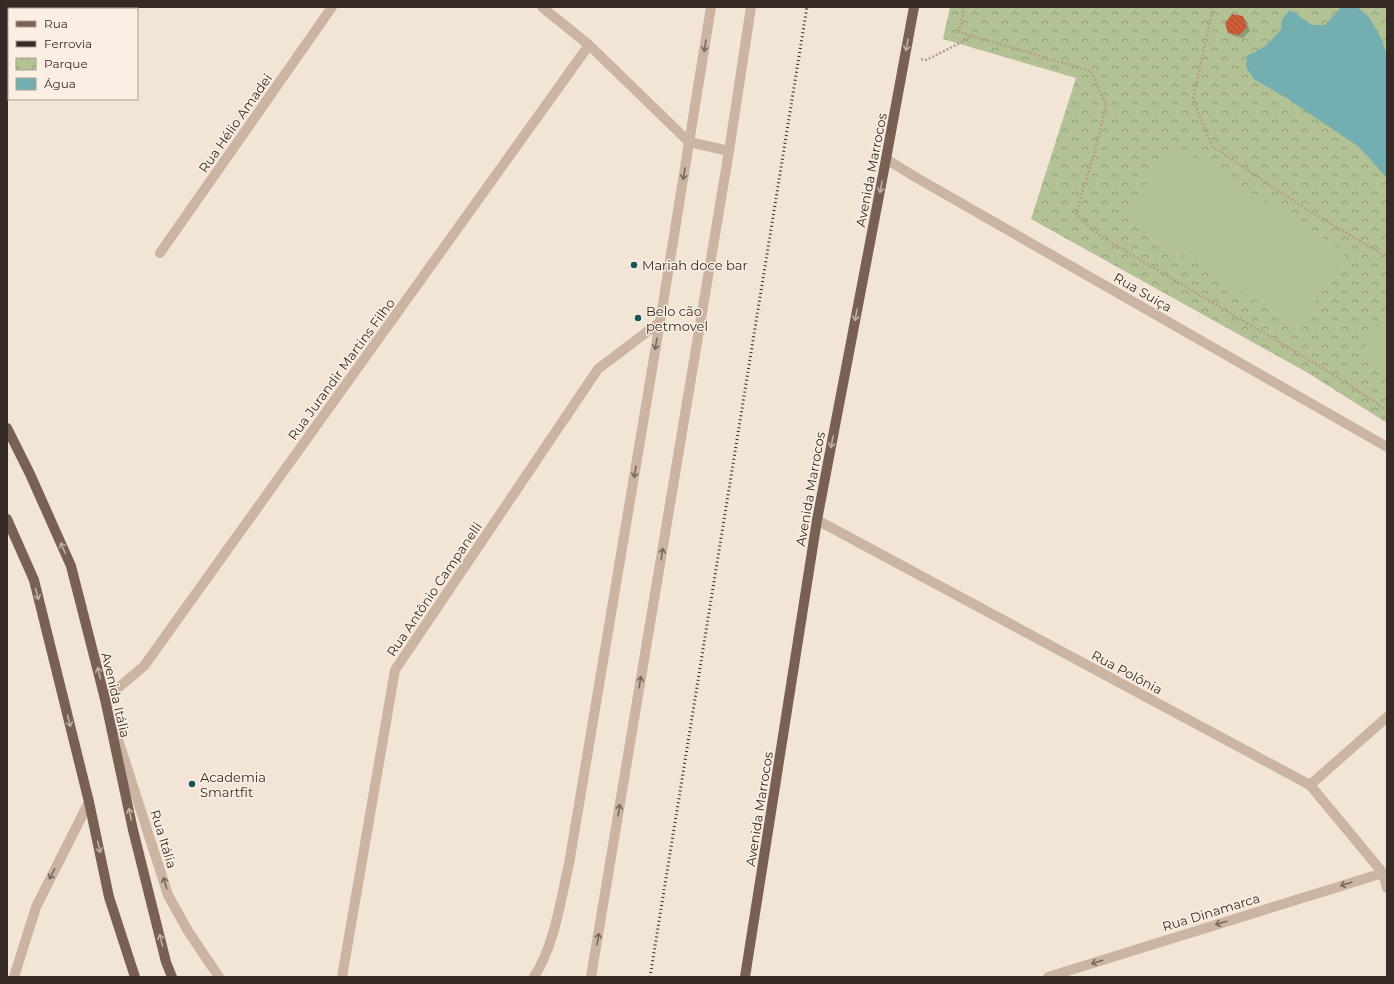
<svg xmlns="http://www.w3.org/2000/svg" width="1394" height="984" font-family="Montserrat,sans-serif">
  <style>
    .park { fill: url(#park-crowns) }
    .pitch { fill: #b3c295 }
    .water { fill: #73afb1 }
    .shadow { fill: #0003 }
    .building { fill: url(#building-back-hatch) }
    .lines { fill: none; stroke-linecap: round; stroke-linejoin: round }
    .path { stroke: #b69e8c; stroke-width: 2.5; stroke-dasharray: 2 2; stroke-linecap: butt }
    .minor { stroke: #cbb4a2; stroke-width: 10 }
    .major { stroke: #786054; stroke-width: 10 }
    .rail { stroke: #352a25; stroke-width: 3; stroke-dasharray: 1 3; stroke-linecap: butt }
    .oneway { stroke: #c0afa2 }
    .oneway2 { stroke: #78685d }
    .poi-dot { fill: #185458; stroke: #faefe2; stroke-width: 1.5 }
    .labels { text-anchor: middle; stroke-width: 3; stroke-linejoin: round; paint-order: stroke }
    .street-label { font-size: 13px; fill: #352a25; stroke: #faefe2 }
    .poi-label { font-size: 13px; fill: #352a25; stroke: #faefe2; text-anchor: start }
  </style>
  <defs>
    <pattern id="park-crowns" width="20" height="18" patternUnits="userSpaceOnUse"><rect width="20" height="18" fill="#b3c295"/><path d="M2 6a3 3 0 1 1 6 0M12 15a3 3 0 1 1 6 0" fill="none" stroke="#929e79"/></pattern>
    <pattern id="building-back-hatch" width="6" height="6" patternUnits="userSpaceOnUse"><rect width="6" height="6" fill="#ce5c38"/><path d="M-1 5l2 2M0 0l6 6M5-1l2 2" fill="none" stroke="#a84c2f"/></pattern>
  </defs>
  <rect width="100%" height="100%" fill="#f2e5d6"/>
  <path class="park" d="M950,7h437v416l-79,-50 -277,-154 45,-141 -133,-39z"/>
  <g class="pitch">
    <path d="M1172,143l174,110 -47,74 -174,-109z"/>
    <path d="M1387,312v58l-26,-16z"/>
  </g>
  <path class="water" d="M1341,7h16l12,10 13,23 5,16v122l-28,-31 -71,-48 -34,-20 -8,-12 1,-11 17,-9 17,-17 1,-11 8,-9 22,15h13z"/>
  <path class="shadow" d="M1243,17l3,4 4,10 -7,7 -10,-2 -4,-4z"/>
  <path class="building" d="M1232,14l11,2 4,11 -8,8 -11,-2 -3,-10z"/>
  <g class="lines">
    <g class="path">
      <path d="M964,7l-5,25 132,39 15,34 -12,49 -18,59 21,21 229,136 61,40"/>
      <path d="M1213,7l-20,92 19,47 86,58 89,53"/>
      <path d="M921,59l5,1 34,-17 12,-7"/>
    </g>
    <g class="minor">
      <path d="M542,7l47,38 100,97 40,9"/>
      <path d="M7,17l2,-3"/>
      <path d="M886,159l31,19 470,269"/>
      <path d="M160,253l172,-246"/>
      <path d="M817,520l493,265 73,88 4,15"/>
      <path d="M107,705l-2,-6 39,-33 445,-621"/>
      <path d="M115,730l53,165 20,36 31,46"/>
      <path d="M1310,785l77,-68"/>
      <path d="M14,977l22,-70 53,-105"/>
      <path d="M342,977l53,-307 203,-301 62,-47"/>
      <path d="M534,977c21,-33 26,-75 35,-113l91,-542 51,-315"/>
      <path d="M591,977l138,-826 22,-144"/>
      <path d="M1048,977l335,-104"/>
    </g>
    <g class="major">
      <path d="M7,428l23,46 41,92 34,133 28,131 33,132 6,15"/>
      <path d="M7,519l27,61 55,222 20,95 26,80"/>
      <path d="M745,977l72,-457 69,-361 28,-152"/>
    </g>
    <path class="rail" d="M650,977l157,-970"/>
  </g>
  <defs><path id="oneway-shaft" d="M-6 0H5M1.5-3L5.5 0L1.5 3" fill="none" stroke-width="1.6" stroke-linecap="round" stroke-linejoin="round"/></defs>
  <g class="oneway">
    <use href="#oneway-shaft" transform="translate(907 45) rotate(100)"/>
    <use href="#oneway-shaft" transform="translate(881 187) rotate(101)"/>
    <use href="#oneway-shaft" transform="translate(856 315) rotate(101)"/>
    <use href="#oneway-shaft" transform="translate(832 442) rotate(101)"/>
    <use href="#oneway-shaft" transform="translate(63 548) rotate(-114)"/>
    <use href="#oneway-shaft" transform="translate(37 594) rotate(76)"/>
    <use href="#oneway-shaft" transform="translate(99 673) rotate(-104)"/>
    <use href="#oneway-shaft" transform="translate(69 721) rotate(76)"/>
    <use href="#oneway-shaft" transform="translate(130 814) rotate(-102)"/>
    <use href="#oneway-shaft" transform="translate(99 847) rotate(78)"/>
    <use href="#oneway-shaft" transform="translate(161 940) rotate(-104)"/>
  </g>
  <g class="oneway2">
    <use href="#oneway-shaft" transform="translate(705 46) rotate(99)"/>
    <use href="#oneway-shaft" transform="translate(684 174) rotate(99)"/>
    <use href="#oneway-shaft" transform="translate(656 344) rotate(100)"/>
    <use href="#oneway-shaft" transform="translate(635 472) rotate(100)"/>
    <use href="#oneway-shaft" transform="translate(662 554) rotate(-81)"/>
    <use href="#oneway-shaft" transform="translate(640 682) rotate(-81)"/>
    <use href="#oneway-shaft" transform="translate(619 810) rotate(-81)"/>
    <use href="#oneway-shaft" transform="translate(52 874) rotate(117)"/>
    <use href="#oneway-shaft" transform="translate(165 883) rotate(-107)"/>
    <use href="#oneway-shaft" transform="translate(1346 884) rotate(163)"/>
    <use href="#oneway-shaft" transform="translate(1221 923) rotate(163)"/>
    <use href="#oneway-shaft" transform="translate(598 939) rotate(-81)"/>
    <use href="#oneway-shaft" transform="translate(1097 962) rotate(163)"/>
  </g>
  <g class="poi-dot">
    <circle cx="634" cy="265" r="4"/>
    <circle cx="638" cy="318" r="4"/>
    <circle cx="192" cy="784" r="4"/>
  </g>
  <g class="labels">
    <g class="street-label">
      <text transform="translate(235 123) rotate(-55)" y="5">Rua Hélio Amadei</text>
      <text transform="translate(871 170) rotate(-79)" y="5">Avenida Marrocos</text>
      <text transform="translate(1143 292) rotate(30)" y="5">Rua Suiça</text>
      <text transform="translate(341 369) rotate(-54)" y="5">Rua Jurandir Martins Filho</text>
      <text transform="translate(810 489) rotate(-80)" y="5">Avenida Marrocos</text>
      <text transform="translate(434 589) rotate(-56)" y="5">Rua Antônio Campanelli</text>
      <text transform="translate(1127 672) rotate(28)" y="5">Rua Polônia</text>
      <text transform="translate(116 695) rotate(77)" y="5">Avenida Itália</text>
      <text transform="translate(759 809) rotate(-81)" y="5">Avenida Marrocos</text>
      <text transform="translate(164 839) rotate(73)" y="5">Rua Itália</text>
      <text transform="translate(1211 912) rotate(-17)" y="5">Rua Dinamarca</text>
    </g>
    <g class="poi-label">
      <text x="642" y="270">Mariah doce bar</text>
      <text x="646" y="316">Belo cão<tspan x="646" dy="15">petmovel</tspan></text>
      <text x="200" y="782">Academia<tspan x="200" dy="15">Smartfit</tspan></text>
    </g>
  </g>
  <rect width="1394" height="984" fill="none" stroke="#352a25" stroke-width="16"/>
  <rect x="8" y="8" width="130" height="92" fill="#faefe2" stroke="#aba096"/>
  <rect x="16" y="21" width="20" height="6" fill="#786054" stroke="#aba096"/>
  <text x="44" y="28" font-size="12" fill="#352a25">Rua</text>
  <rect x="16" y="41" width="20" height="6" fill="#352a25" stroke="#aba096"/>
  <text x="44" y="48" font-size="12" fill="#352a25">Ferrovia</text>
  <rect x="16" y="58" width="20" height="12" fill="url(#park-crowns)" stroke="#aba096"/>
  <text x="44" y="68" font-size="12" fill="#352a25">Parque</text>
  <rect x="16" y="78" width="20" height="12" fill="#73afb1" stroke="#aba096"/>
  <text x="44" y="88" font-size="12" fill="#352a25">Água</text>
</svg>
